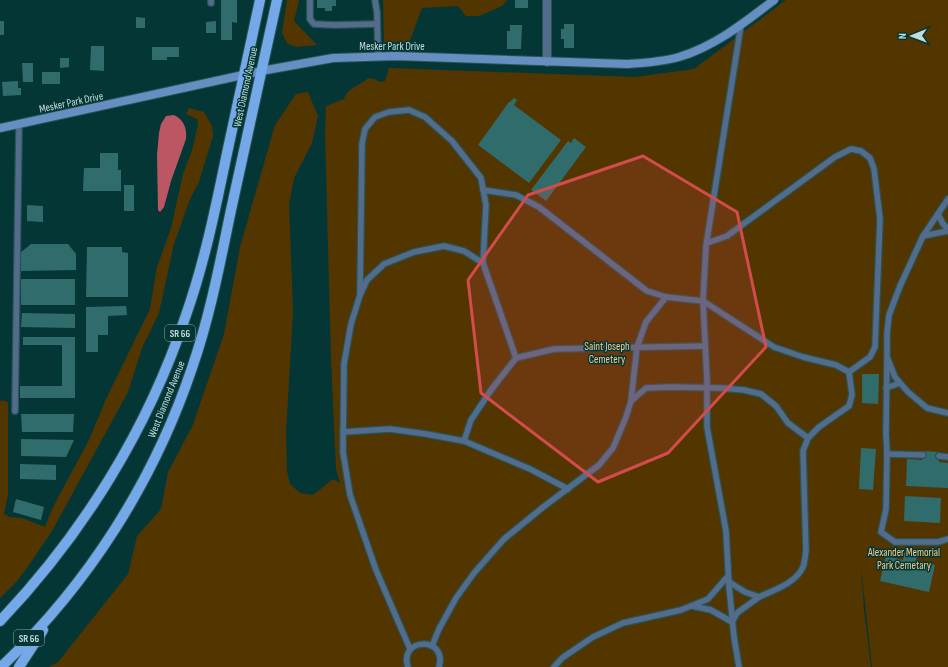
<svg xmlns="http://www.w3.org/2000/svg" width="948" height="667" font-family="'Sofia Sans Condensed',sans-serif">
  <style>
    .green { fill: #533500 }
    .water { fill: #bb5762 }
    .building { fill: #316c6c }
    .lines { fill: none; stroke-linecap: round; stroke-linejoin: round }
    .lane-casing { stroke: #275454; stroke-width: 8 }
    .street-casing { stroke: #275454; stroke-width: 10 }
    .secondary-casing { stroke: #275454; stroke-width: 10 }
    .primary-casing { stroke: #275454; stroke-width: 12 }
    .lane { stroke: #536c8c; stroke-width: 5.5 }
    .street { stroke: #536c8c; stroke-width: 8 }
    .secondary { stroke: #668ec0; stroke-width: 8 }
    .primary { stroke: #75a8e9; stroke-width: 10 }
    .marked { fill: #d24c4c; fill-opacity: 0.2; stroke: #d24c4c; stroke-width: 3; stroke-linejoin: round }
    .labels { text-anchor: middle; stroke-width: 3; stroke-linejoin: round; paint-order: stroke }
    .shield { fill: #053636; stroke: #88abaa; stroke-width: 1 }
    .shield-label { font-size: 10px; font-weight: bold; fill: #c0dddc }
    .street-label { font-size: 11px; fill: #c0dddc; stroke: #053636 }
    .park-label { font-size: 11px; fill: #f7c98a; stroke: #053636 }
  </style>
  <rect width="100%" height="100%" fill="#053636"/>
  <g class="green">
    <path d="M287,0h12l-5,21 23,24 -21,2 -9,-4 -5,-10z"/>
    <path d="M383,0h124l-5,6 -23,10h-13l-8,-10 -36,2 -13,35 -25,-1z"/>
    <path d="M786,0h162v667h-76l-11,-100 3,43 7,57h-822l9,-5 70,-88 9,-38 24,-27 7,-37 24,-45 32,-93 16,-87 35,-122 21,-31 12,-2 10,24 -6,27 -18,35 -5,26 4,108 -7,120 1,39 3,13 10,9 13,2 20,-16 7,4 -4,-14 -5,-110 -6,-225 1,-28 18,-7c4,-12 16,-13 24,-21l7,1 4,3 6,-1 4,-13 246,9 59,-8z"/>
    <path d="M189,108l15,4 8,14 1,10 -14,46 -9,17 -16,45 -15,69 -17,35 -14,44 -76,139 -23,34 -12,16 -17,17v-195l1,-3 7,2v93l-4,19 6,3 12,1 23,9 7,-18 37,-69 17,-41 44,-90 7,-42 14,-39 12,-54 9,-24 6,-25 -1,-6 -11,-5z"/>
  </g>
  <path class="water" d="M174,115c10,5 13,13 12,24l-15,42 -7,26 -4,5 -2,-2 -1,-55 2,-22 2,-9 5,-8z"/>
  <g class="building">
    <path d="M221,0h16v23l-5,-1v18h-11z"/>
    <path d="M317,0h19v6h-4v5h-7v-3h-8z"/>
    <rect x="515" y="0" width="13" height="8"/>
    <path d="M136,17l9,1v10h-9z"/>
    <rect x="0" y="21" width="4" height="14"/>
    <path d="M216,21v12h-10v-11z"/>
    <path d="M564,24h10v24h-10v-9h-3v-10h3z"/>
    <path d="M510,25h12l-1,24h-14v-18h3z"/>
    <path d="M91,46h13v25l-14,-1z"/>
    <path d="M152,47h27v10h-12v3h-15z"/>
    <path d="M60,58h9v9l-9,1z"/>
    <path d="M22,63h11v19h-10z"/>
    <rect x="42" y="72" width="18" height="12"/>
    <path d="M18,81v7h3v7l-18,1 -1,-14z"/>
    <path d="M514,98l3,2 -3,5 47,35 -32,43 -51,-38 31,-43h1z"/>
    <path d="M574,138l12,9 -40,54 -15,-11 37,-49 3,2z"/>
    <path d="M100,153h18v17h3v21h-38l1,-23h16z"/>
    <rect x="124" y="185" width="10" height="26"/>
    <path d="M27,205l16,1v16l-16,-1z"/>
    <path d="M31,244h37l8,10v16l-55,1 -1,-18z"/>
    <path d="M87,247h35v5l6,1v44h-42z"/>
    <rect x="21" y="279" width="54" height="26"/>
    <path d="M126,306l1,9 -19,1v19h-10v17h-12v-45z"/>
    <path d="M22,313l53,1v14l-54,-1z"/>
    <path d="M23,337h52v61h-55v-12h42v-41h-39z"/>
    <path d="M862,374h17l-1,30 -16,-1z"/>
    <path d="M21,414h53l-1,18h-51z"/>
    <path d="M21,439l53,1 -8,17 -45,-1z"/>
    <path d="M861,448l15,1 -3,41 -14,-1z"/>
    <path d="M923,451l16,1v10l9,1v25l-42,-2 1,-27 15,1z"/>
    <path d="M20,464l36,1v15l-36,-1z"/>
    <path d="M905,496l36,2 -1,25 -36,-2z"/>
    <path d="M16,499l28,8 -3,13 -28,-8z"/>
    <path d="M905,549l13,3 -2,9 19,4 -6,27 -49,-11 6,-25 17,4z"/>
  </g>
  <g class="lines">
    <g class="lane-casing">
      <g id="lane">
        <path d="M310,0v19l4,5 20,1 43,-1"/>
        <path d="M375,0l2,12 1,44"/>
        <path d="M211,3v-3"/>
        <path d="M483,190l33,5 23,12 108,84 19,6 37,4 71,46 29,10 33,8 13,7"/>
        <path d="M948,199l-25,37 -23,50 -11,29 -2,19v23l8,20 13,15 19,16 21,5"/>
        <path d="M938,214l5,10 5,5"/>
        <path d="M923,236l25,-5"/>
        <path d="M707,243l20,-7 108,-79 16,-8 10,2 9,7 4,11 6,50 -5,128 -5,10 -21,15"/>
        <path d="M516,358l38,-9 151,-3"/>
        <path d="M887,360l-1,73 1,21 36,1"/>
        <path d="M886,388l14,-5"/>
        <path d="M631,401l6,-54 9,-25 20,-25"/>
        <path d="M15,411l4,-287"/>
        <path d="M343,432l47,-3 36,5 38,7 7,-21 20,-30 25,-32 -33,-95 3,-58 -5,-27 -29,-37 -27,-24 -16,-7 -20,2 -14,5 -10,12 -3,15 -2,151"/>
        <path d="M464,441l66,28 38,20"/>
        <path d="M887,454l-1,55 -5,23 14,10h43l10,-3"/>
        <path d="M939,456l9,1"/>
        <path d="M759,597c15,-7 37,-14 44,-30 2,-5 2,-11 3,-16l-3,-100 5,-13 11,-11 30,-21 3,-11 -3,-23"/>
        <path d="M692,606l19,4 21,12 5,-9 22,-16 -14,-5 -16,-10"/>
        <path d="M432,646l7,-17 17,-31 18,-25 30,-34 38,-31 57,-43 14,-17 13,-31 5,-16 15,-13 25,-1 50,1 23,2 17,4 15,12 12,17 20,15"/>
        <path d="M410,649l-34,-79 -26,-75 -7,-43 1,-88 7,-40 9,-29 7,-15 17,-16 30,-12 30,-6 20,5 19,12"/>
        <path d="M408,667c-10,-30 40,-31 31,0"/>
        <path d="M554,667l8,-9 31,-21 30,-14 58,-13 27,-11 20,-23"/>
        <path d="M739,667l-5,-30 -5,-51 -3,-55 -19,-104v-47l-4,-79 3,-55 35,-221"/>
      </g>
    </g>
    <g class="street-casing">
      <path id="street" d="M547,0v62"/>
    </g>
    <g class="secondary-casing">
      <path id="secondary" d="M0,128l261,-57 72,-13 63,-2 231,8c17,-1 35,-2 52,-7 36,-11 65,-34 95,-57"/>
    </g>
    <g class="primary-casing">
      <g id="primary">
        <path d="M0,621c83,-87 148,-192 186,-306 18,-51 29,-104 40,-157 11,-53 23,-105 34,-158"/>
        <path d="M1,667c87,-82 153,-186 191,-299 18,-52 28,-105 39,-158 15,-70 31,-140 46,-210"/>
        <path d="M19,667l24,-37"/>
      </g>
    </g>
    <use href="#lane" class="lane"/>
    <use href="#street" class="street"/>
    <use href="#secondary" class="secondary"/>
    <use href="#primary" class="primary"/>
  </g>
  <path class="marked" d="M643,156l94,56 29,135 -98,106 -70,29 -117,-89 -13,-113 60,-85z"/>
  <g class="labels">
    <g class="shield">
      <rect x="165" y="325" width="30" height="16" rx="3"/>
      <rect x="14" y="630" width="30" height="16" rx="3"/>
    </g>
    <g class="shield-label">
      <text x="180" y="337">SR 66</text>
      <text x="29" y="642">SR 66</text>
    </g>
    <g class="street-label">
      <text x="392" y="50">Mesker Park Drive</text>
      <text transform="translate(245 87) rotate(-78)" y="4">West Diamond Avenue</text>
      <text transform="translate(71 102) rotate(-12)" y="4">Mesker Park Drive</text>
      <text transform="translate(166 399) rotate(-68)" y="4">West Diamond Avenue</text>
    </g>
    <g class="park-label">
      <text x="607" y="350">Saint Joseph<tspan x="607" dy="13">Cemetery</tspan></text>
      <text x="904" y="556">Alexander Memorial<tspan x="904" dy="13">Park Cemetary</tspan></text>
    </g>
  </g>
  <g transform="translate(912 36) rotate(269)" stroke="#053636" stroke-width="3" paint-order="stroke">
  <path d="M0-3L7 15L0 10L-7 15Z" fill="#c0dddc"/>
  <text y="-6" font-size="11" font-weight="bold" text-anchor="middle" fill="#c0dddc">N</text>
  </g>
</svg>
